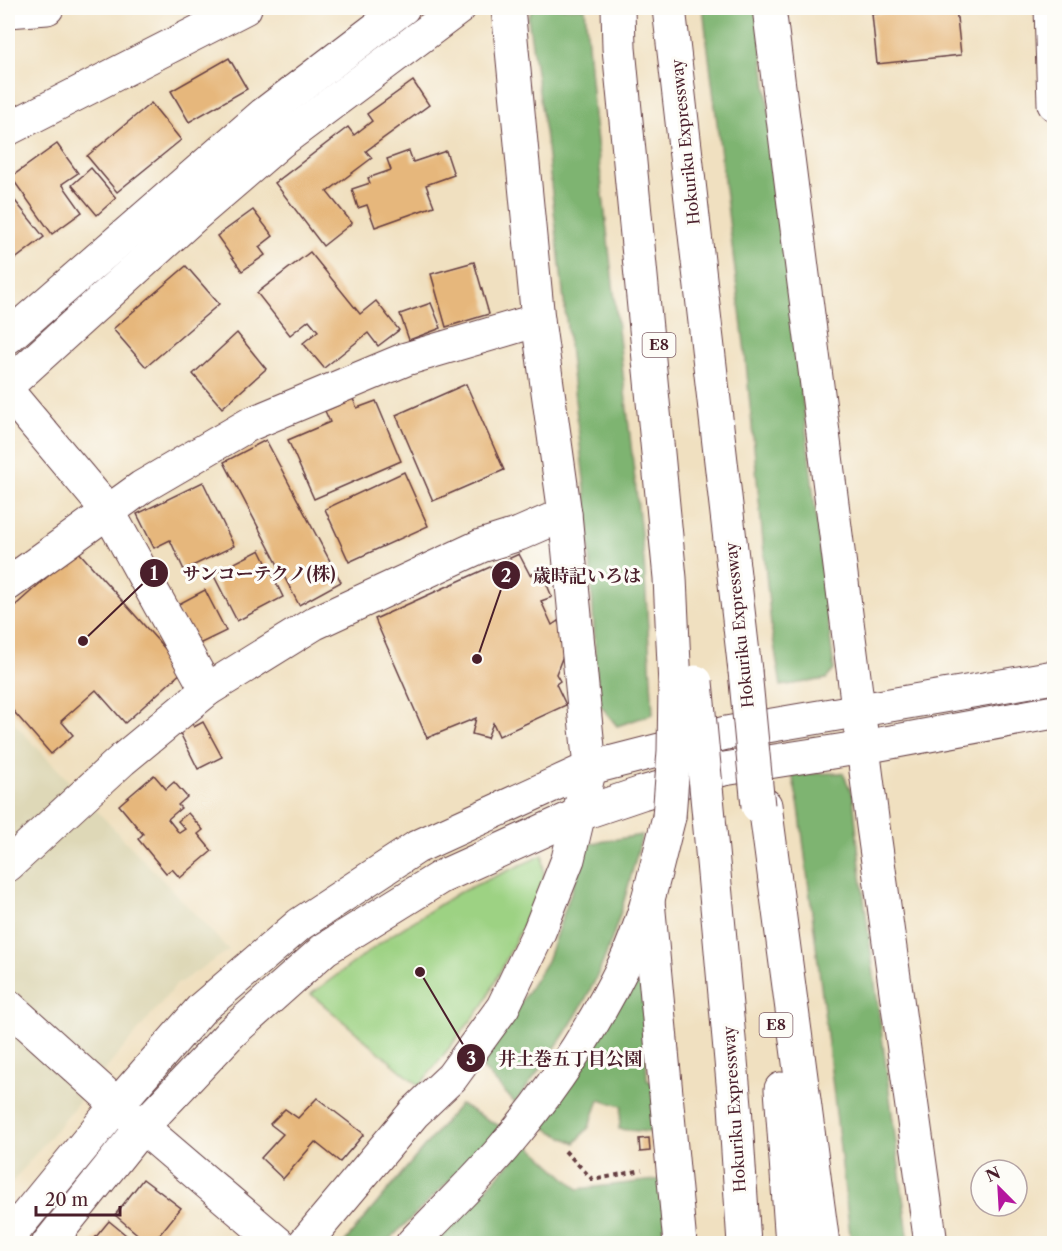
<svg xmlns="http://www.w3.org/2000/svg" width="1062" height="1251" font-family="'Libre Caslon Text','Noto Serif JP',serif">
  <style>
    .built { fill: #ded8b7 }
    .green { fill: #9dd283; stroke: #747857; stroke-width: 1.5 }
    .forest { fill: #7eb471; stroke: #646a4e; stroke-width: 1.5 }
    .building { fill: #e6b77b }
    .lines { fill: none; stroke-linecap: round; stroke-linejoin: round }
    .minor-casing { stroke: #633c41; stroke-width: 35 }
    .highway-casing { stroke: #633c41; stroke-width: 35 }
    .path { stroke: #633c41; stroke-width: 4; stroke-dasharray: 4.5 4.5; stroke-linecap: butt }
    .minor { stroke: #fff; stroke-width: 33 }
    .highway { stroke: #fff; stroke-width: 33 }
    .highway-bridge-casing { stroke: #633c41; stroke-width: 35; stroke-linecap: butt }
    .highway-bridge { stroke: #fff; stroke-width: 33 }
    .labels { text-anchor: middle; stroke-width: 6; stroke-linejoin: round; paint-order: stroke }
    .shield { fill: #fdfcf7; stroke: #806168; stroke-width: 1.5 }
    .shield-label { font-size: 15px; font-weight: bold; fill: #4a1f2b }
    .street-label { font-size: 16px; fill: #4a1f2b; stroke: #fdfcf7 }
    .leader { fill: none; stroke: #4a1f2b; stroke-width: 2 }
    .callout-dot { fill: #4a1f2b; stroke: #fdfcf7; stroke-width: 2 }
    .mark-label { font-size: 18px; text-anchor: middle; font-weight: bold; fill: #fff }
    .callout-label { font-size: 18px; text-anchor: middle; font-weight: bold; fill: #4a1f2b; stroke: #fdfcf7; stroke-width: 6; stroke-linejoin: round; paint-order: stroke }
  </style>
  <rect width="100%" height="100%" fill="#fdfcf7"/>
  <filter id="ink" filterUnits="userSpaceOnUse"><feTurbulence type="fractalNoise" baseFrequency=".0167" numOctaves="2"/><feDisplacementMap in="SourceGraphic" scale="12" xChannelSelector="R" yChannelSelector="G"/><feConvolveMatrix kernelMatrix="1 2 1 2 8 2 1 2 1" color-interpolation-filters="sRGB"/></filter>
  <filter id="wash" filterUnits="userSpaceOnUse"><feTurbulence type="fractalNoise" baseFrequency=".008" numOctaves="4" result="noise"/><feDisplacementMap in="SourceGraphic" scale="24" xChannelSelector="R" yChannelSelector="G"/><feGaussianBlur stdDeviation="1.35" result="paint"/><feColorMatrix in="noise" values="0 0 0 0 0 0 0 0 0 0 0 0 0 0 0 0 0 1.4 0 .05"/><feComposite in="paint" operator="in"/></filter>
  <g filter="url(#wash)">
    <rect width="100%" height="100%" fill="#f0e0c0"/>
    <path class="built" d="M8,717l221,233 -53,35 -168,202z"/>
    <path class="green" d="M543,855l1,28 -60,121 -65,82 -108,-92 79,-58 68,-43z"/>
    <g class="forest">
      <path d="M533,8h52l9,107 50,446 9,153 -36,12 -19,-24 -10,-186 -42,-377 -18,-121z"/>
      <path d="M703,8h54l77,662 -8,9 -45,7 -10,-60 -26,-274z"/>
      <path d="M843,773l10,23 8,80 48,367h-58l-25,-216 -27,-220 -7,-33z"/>
      <path d="M642,835c-12,45 -23,89 -41,132 -21,50 -54,93 -86,136l-34,-37 66,-105 41,-117z"/>
      <path d="M642,960l5,120 7,4 5,49 -40,-4 3,-23 -23,-6 -10,27 -14,16 -36,-18z"/>
      <path d="M460,1104l43,24 -117,115 -43,1z"/>
      <path d="M528,1144l50,45 85,-10 7,64 -236,1z"/>
    </g>
    <g id="blocks">
      <g class="building">
        <path d="M930,8h26l5,47 -84,9 -5,-50z"/>
        <path d="M229,58l18,31 -58,33 -18,-31z"/>
        <path d="M413,81l16,24 -63,46 6,7 -45,34 25,31 -29,23 -48,-63 73,-56 6,8 18,-14 -5,-7z"/>
        <path d="M151,103l30,37 -64,52 -30,-36z"/>
        <path d="M57,144l21,29 -16,11 20,28 -30,22 -41,-57z"/>
        <path d="M409,151l4,11 33,-11 8,24 -28,10 8,21 -59,21 -8,-22 -9,3 -6,-19 18,-6 -2,-5 23,-8 -4,-11z"/>
        <path d="M91,168l25,30 -19,17 -25,-30z"/>
        <path d="M8,192l36,45 -30,23 -6,-8z"/>
        <path d="M253,210l20,26 -14,11 6,8 -23,16 -25,-35z"/>
        <path d="M310,252l50,62 16,-13 23,29 -21,16 -10,-13 -44,35 -21,-25 15,-12 -9,-11 -19,15 -33,-42z"/>
        <path d="M474,262l15,52 -43,13 -15,-53z"/>
        <path d="M186,266l33,38 -73,63 -33,-38z"/>
        <path d="M431,303l10,25 -32,12 -9,-26z"/>
        <path d="M237,333l29,36 -44,39 -29,-34z"/>
        <path d="M466,384l38,86 -71,31 -37,-86z"/>
        <path d="M353,399l4,9 19,-7 25,60 -87,38 -26,-59 42,-18 -5,-11z"/>
        <path d="M266,440l75,142 -42,23 -75,-143z"/>
        <path d="M404,472l24,54 -79,36 -24,-53z"/>
        <path d="M203,482l31,64 -50,24 -14,-30 -16,8 -17,-34z"/>
        <path d="M77,550l107,120 -59,53 -29,-33 -35,31 12,14 -22,19 -43,-49v-93z"/>
        <path d="M260,550l23,47 -46,24 -24,-47z"/>
        <path d="M519,554l11,21 11,-5 11,27 -11,4 11,24 6,-4 9,24 -11,29 4,7 -4,3 10,21 -67,31 -6,-13 -6,15 -15,-4 4,-16 -49,20 -52,-119z"/>
        <path d="M205,590l21,41 -31,15 -20,-40z"/>
        <path d="M190,720l4,7 9,-5 19,35 -24,12 -19,-38z"/>
        <path d="M154,775l12,14 8,-7 13,15 -9,8 3,3 -13,11 11,14 6,-4 -7,-8 10,-8 15,17 -5,4 14,17 -32,27 -8,-9 -6,4 -28,-34 5,-5 -24,-29z"/>
        <path d="M317,1098l47,36 -24,28 -25,-20 -32,37 -22,-21 22,-24 -13,-10 15,-15 13,9z"/>
        <path d="M649,1138l1,13 -10,1 -1,-13z"/>
        <path d="M143,1179l38,29 -29,36h-3l-34,-29z"/>
        <path d="M109,1221l28,23h-47z"/>
      </g>
    </g>
  </g>
  <g filter="url(#ink)">
    <use href="#blocks" fill-opacity="0" stroke="#633c41" stroke-width="1.5"/>
    <g class="lines">
      <g class="minor-casing">
        <g id="minor">
          <path d="M769,8l104,818 58,418"/>
          <path d="M1051,8l3,96"/>
          <path d="M8,11l39,-3"/>
          <path d="M8,129l237,-121"/>
          <path d="M8,337l256,-223 139,-106"/>
          <path d="M8,385l186,-169 86,-74 179,-134"/>
          <path d="M8,392l100,119 99,179"/>
          <path d="M8,584l134,-97 108,-63 156,-65 132,-39"/>
          <path d="M8,865l114,-105 85,-70 108,-67 166,-77 38,-12 46,-20"/>
          <path d="M648,901l32,343"/>
          <path d="M8,1006l134,121 137,117"/>
          <path d="M8,1238l109,-133 85,-97 98,-84 117,-77 173,-79 136,-35 328,-56"/>
          <path d="M48,1244l94,-117 89,-94 94,-84 116,-72 139,-63 62,-21 82,-24 140,-22 190,-35"/>
          <path d="M304,1244l110,-131 38,-36 51,-70 36,-75 29,-73 22,-91 -25,-254 -27,-194 -30,-312"/>
        </g>
      </g>
      <g class="highway-casing">
        <g id="highway">
          <path d="M618,8l1,40 51,530 5,108"/>
          <path d="M669,8l76,663"/>
          <path d="M765,805l58,439"/>
          <path d="M709,818l26,287 9,139"/>
          <path d="M781,1089l11,155"/>
          <path d="M412,1244c30,-32 63,-63 91,-96 47,-55 89,-118 121,-183 22,-46 32,-98 45,-148"/>
        </g>
      </g>
      <path class="path" d="M565,1151l28,29 49,-10"/>
      <use href="#minor" class="minor"/>
      <use href="#highway" class="highway"/>
      <g class="highway-bridge-casing">
        <g id="highway-bridge">
          <path d="M745,671l13,135"/>
          <path d="M696,682l13,136"/>
          <path d="M669,817l5,-66 1,-65"/>
        </g>
      </g>
      <use href="#highway-bridge" class="highway-bridge"/>
    </g>
  </g>
  <g class="labels">
    <g class="shield">
      <rect x="642.5" y="333" width="33" height="24" rx="4.5"/>
      <rect x="759.5" y="1013" width="33" height="24" rx="4.5"/>
    </g>
    <g class="shield-label">
      <text x="659" y="350">E8</text>
      <text x="776" y="1030">E8</text>
    </g>
    <g class="street-label">
      <text transform="translate(685 142) rotate(-96)" y="6">Hokuriku Expressway</text>
      <text transform="translate(739 625) rotate(-96)" y="6">Hokuriku Expressway</text>
      <text transform="translate(734 1109) rotate(-94)" y="6">Hokuriku Expressway</text>
    </g>
  </g>
  <path class="leader" d="M83 641L154 573M477 659L506 575M420 972L471 1058"/>
  <g class="callout-dot">
    <circle cx="83" cy="641" r="6"/>
    <circle cx="477" cy="659" r="6"/>
    <circle cx="420" cy="972" r="6"/>
    <circle cx="154" cy="573" r="15"/>
    <circle cx="506" cy="575" r="15"/>
    <circle cx="471" cy="1058" r="15"/>
  </g>
  <g class="mark-label">
    <text x="154" y="580">1</text>
    <text x="506" y="582">2</text>
    <text x="471" y="1065">3</text>
  </g>
  <g class="callout-label">
    <text x="259" y="580">サンコーテクノ(株)</text>
    <text x="587" y="582">歳時記いろは</text>
    <text x="570" y="1065">井土巻五丁目公園</text>
  </g>
  <rect width="1062" height="1251" fill="none" stroke="#fdfcf7" stroke-width="30"/>
  <g transform="translate(999 1188) rotate(336)"><circle r="28" fill="#fdfcf7" stroke="#b5a4a5" stroke-width="1.5"/>
  <path d="M0-4.5L10 22L0 15L-10 22Z" fill="#b5179e"/>
  <text y="-9" font-size="16" font-weight="bold" text-anchor="middle" fill="#4a1f2b">N</text>
  </g>
  <path d="M36 1206v9h84v-9" fill="none" stroke="#4a1f2b" stroke-width="3"/>
  <text x="45" y="1206" font-size="18" fill="#4a1f2b" stroke="#fdfcf7" stroke-width="4.5" paint-order="stroke">20 m</text>
</svg>
